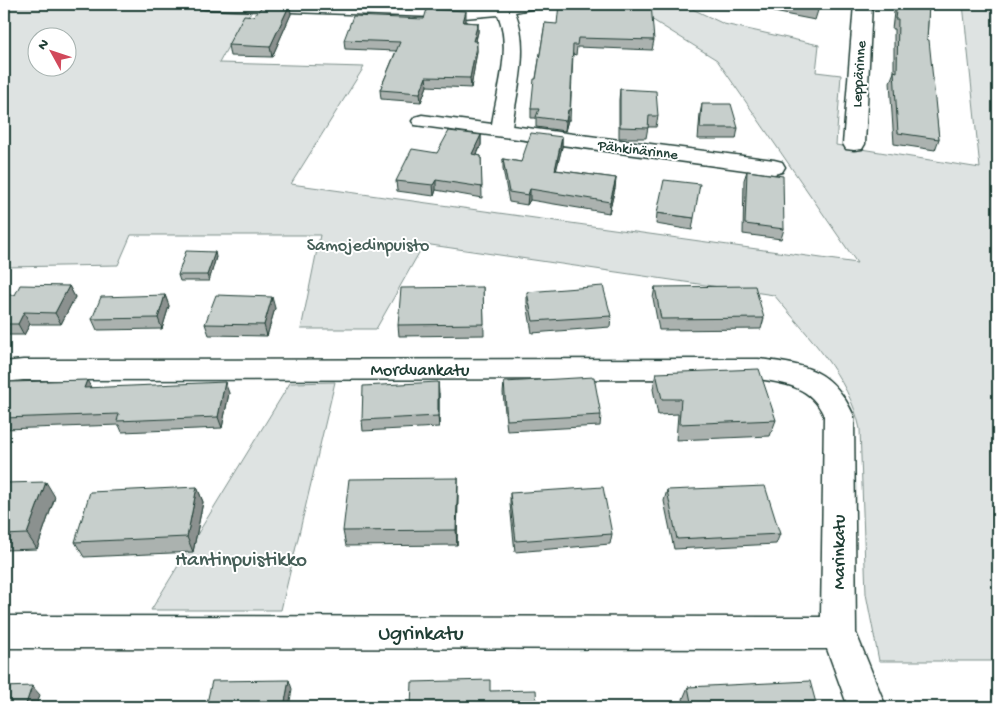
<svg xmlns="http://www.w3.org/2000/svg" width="1002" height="711" font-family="'Gochi Hand',sans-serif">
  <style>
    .green { fill: #dee3e2; stroke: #7e908b; fill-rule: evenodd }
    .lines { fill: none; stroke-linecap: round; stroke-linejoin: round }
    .minor-casing { stroke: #1f3d34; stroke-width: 3 }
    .minor { fill: #fff; fill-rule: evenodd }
    .wall { fill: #abb2af; stroke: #1f3d34 }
    .shaded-wall { fill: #8b918f; stroke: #1f3d34 }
    .building { fill: #c7cfcc; stroke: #1f3d34 }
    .labels { text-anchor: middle; stroke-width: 4; stroke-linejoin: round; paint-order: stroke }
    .far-street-label { font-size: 15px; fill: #1f3d34; stroke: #fff }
    .park-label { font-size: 18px; fill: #455e57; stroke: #fff }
    .street-label { font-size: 18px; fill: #1f3d34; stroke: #fff }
    .near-park-label { font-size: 21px; fill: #455e57; stroke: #fff }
    .near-street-label { font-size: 21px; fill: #1f3d34; stroke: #fff }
  </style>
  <rect width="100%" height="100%" fill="#fff"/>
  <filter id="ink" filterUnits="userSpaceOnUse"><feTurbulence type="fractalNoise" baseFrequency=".02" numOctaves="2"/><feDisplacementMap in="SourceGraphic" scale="10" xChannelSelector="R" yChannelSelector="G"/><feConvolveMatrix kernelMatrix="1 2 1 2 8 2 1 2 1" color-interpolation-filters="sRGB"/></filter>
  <g filter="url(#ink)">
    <g class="green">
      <path d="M4,4h258l-19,15 -24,44 145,4 -73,117 566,79 -140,-203 -90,-56h55l42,20 95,21 -3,27 25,3 -5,70 144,23 -17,-164h35v657h-119l-13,-67 -6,-165c-11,-53 -53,-94 -86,-134l-350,-51 -48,85h-75l19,-94h-189l-13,30 -114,2zM38,38h30v30h-30z"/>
      <path d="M335,382l-54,228h-130l139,-227z"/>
    </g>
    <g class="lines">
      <g class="minor-casing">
        <g id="minor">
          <path d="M197,4h156l111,4 40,-4h34l-3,4 -20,4c15,35 2,78 -3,114l262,34 8,2 3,5 -3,5 -8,2 -359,-49 -3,-4 3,-4 7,-2 70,9c5,-34 20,-76 6,-109l-34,3 -258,-9 -6,-1z"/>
          <path d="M854,4h18l-7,140 -3,5 -8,1 -8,-1 -3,-5z"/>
          <path d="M758,359c48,6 74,9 96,57l2,217 30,74h-38l-21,-58 -823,-1v-32l817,1 3,-201c-12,-29 -38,-33 -66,-37l-735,1 -19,2v-20l19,-2z"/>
        </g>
      </g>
      <use href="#minor" class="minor"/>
    </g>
    <g class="wall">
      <path d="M432,4h38v2l-38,-1z"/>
      <path d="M776,4h44l-5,16 -41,-8z"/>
      <path d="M895,4h34l-2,36 12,99 -4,11 -41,-6 -4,-62 4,-10v-43h-2z"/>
      <path d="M291,14l-19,43 -42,-1 -2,-11 26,-29z"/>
      <path d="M466,20v2l12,1v9l-2,9 1,10 -6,37 -44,-2 -6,16 -40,-3 -1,-9 16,-39 -51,-2 -1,-9z"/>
      <path d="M545,23l109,17 -2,10 -75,-3 -1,8 -3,-1 -3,66h-2l-3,11 -29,-4v-9h-5v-9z"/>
      <path d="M620,89l38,27 -2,11h-8l-2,11h-27v-38z"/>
      <path d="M702,104l36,24 -2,11h-38l2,-25z"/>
      <path d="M481,135v10l-4,10 4,1 1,42 -46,-8 -2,6 -37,-5 -1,-10 41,-28z"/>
      <path d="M562,137v10l-6,23 60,8 -1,10 -6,25 -79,-13 -3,5 -18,-3 -6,-33v-10l18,3z"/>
      <path d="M747,171l37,58 -3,10 -38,-5 1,-54z"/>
      <path d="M657,213l37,5 -2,12 -36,-6z"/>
      <path d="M216,257l-7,24h-29l-2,-6z"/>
      <path d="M69,286l6,11 -14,27h-31l-6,11h-20v-40h11z"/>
      <path d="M483,287l1,48 -85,1 -1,-11z"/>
      <path d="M655,287l109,31 -3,11 -102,1 -6,-32z"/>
      <path d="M527,292l84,24 -1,11 -78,6 -5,-30z"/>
      <path d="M165,295l4,11 -7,23 -65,1 -5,-11z"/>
      <path d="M275,308l-8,28 -58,-1 -4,-11z"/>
      <path d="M656,373l120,47 -6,16 -94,4 2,-26 -20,1 -5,-26z"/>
      <path d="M504,382l97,33 -1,11 -93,5 -4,-38z"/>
      <path d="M91,388l138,5 -7,35 -100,4 -3,-7 -115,4v-32z"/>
      <path d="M439,393v34l-76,4 -1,-11z"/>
      <path d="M4,483l51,14 -18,52 -33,1z"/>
      <path d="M197,487l6,15 -10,50 -109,5 -9,-15z"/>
      <path d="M667,490l113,44 -4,10 -102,5 -10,-48z"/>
      <path d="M458,493l-1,52 -111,1 -3,-15z"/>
      <path d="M510,493l102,41 -2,10 -95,8 -5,-48z"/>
      <path d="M688,687l129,20h-132l-2,-8z"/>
    </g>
    <g class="shaded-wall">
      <path d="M290,4l1,10 -19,43 -2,-10z"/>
      <path d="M466,11v9l-2,11 -1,-9z"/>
      <path d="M478,23v9l-5,18v-9z"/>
      <path d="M477,41v10l-6,37 -1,-10z"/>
      <path d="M426,77l1,9 -6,16 -1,-9z"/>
      <path d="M568,110v10l-3,11 1,-10z"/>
      <path d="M481,135v10l-9,19v-10z"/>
      <path d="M562,137v10l-8,33 1,-10z"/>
      <path d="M616,178l-1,10 -6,25 1,-11z"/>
      <path d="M436,180v10l-2,6 -1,-11z"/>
      <path d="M530,189v11l-3,5 1,-10z"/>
      <path d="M215,252l1,5 -7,24 -2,-6z"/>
      <path d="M69,286l6,11 -14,27 -6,-11z"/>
      <path d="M165,295l4,11 -7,23 -4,-11z"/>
      <path d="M272,297l3,11 -8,28 -3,-11z"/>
      <path d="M24,312l6,12 -6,11 -6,-11z"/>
      <path d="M87,380l6,11 -9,-3z"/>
      <path d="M225,382l4,11 -7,35 -4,-11z"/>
      <path d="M438,382l1,11v34l-1,-11z"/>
      <path d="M458,478v15l-1,52 -1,-15z"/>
      <path d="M46,482l9,15 -18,52 -10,-15z"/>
      <path d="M197,487l6,15 -10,50 -6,-15z"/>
      <path d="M289,680l3,9 -3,18h-5z"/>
      <path d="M32,686l8,9 -4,12h-11z"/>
    </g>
    <g class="building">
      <path d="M264,4h26l-20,43 -42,-2 16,-30 10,1z"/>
      <path d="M559,4h67l7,4 3,-4h15l3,36 -76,-2 -1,7h-4l-3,65h-2l-2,11 -30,-4 3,-8h-8l3,-30h2l9,-56 12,1z"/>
      <path d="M784,4h36l-2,6z"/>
      <path d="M897,4h32l-2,36h2l10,99 -41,-6 -4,-62 3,1 1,-53h-3z"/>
      <path d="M427,9l39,2 -3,11 15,1 -5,18h4l-7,37 -44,-1 -6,16 -40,-3 20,-48 -56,-2 9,-24 71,3z"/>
      <path d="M620,89l36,2 2,25h-9l-1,12 -28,-1z"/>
      <path d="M702,104h29l7,24h-38z"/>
      <path d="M449,131l32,4 -9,19 9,2 1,31 -46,-7 -3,5 -37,-4 16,-32 25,4z"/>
      <path d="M531,133l31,4 -7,33 61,8 -6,24 -80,-13 -2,6 -19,-3 -6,-33 18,3z"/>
      <path d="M747,171l36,5 1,53 -39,-5z"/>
      <path d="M664,180l36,4 -6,34 -37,-5z"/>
      <path d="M186,251l29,1 -8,23h-29z"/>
      <path d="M20,285l49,1 -14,27 -31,-1 -6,12h-14v-29h11z"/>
      <path d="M603,286l8,30 -78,5 -6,-29z"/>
      <path d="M755,286l9,32 -103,1 -6,-32z"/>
      <path d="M483,287l1,37 -86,1 3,-37z"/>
      <path d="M165,295l-7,23 -66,1 9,-22z"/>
      <path d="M216,295l56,2 -8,28 -59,-1z"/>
      <path d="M759,369l17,51 -97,4 2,-25h-19l-6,-26z"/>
      <path d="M594,377l7,38 -94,5 -3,-38z"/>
      <path d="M87,380l-3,8 141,-6 -7,35 -101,4 2,-7 -115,4v-21l6,-15z"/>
      <path d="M438,382v34l-76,4 1,-34z"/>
      <path d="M458,478l-2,52 -113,1 6,-52z"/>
      <path d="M46,482l-19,52 -23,1v-52z"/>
      <path d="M765,486l15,48 -103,5 -10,-49z"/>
      <path d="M197,487l-10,50 -112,5 15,-50z"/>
      <path d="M603,487l9,47 -96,7 -6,-48z"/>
      <path d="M289,680l-5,27h-78l6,-26z"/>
      <path d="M490,680v11l46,-1 1,17h-126l1,-25z"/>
      <path d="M810,681l7,26h-125l-4,-20z"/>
      <path d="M32,686l-7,21h-21v-20z"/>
    </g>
  </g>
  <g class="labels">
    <g class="far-street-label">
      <text transform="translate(858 74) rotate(-86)" y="5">Leppärinne</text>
      <text transform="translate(638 149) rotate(7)" y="5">Pähkinärinne</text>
    </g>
    <g class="park-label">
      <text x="368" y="250">Samojedinpuisto</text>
    </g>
    <g class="street-label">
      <text x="420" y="375">Mordvankatu</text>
      <text transform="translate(838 552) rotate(-90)" y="6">Marinkatu</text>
    </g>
    <g class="near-park-label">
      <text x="241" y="565">Hantinpuistikko</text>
    </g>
    <g class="near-street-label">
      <text x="421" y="639">Ugrinkatu</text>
    </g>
  </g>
  <rect width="1002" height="711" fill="none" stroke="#fff" stroke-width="20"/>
  <rect x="10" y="10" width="982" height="691" fill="none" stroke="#1f3d34" stroke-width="2" filter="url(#ink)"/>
  <g transform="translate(52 52) rotate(310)"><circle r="24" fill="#ffffff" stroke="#a5b1ae"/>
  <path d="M0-4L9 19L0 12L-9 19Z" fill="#d1495b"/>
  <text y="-8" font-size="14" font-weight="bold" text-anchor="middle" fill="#1f3d34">N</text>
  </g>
</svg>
